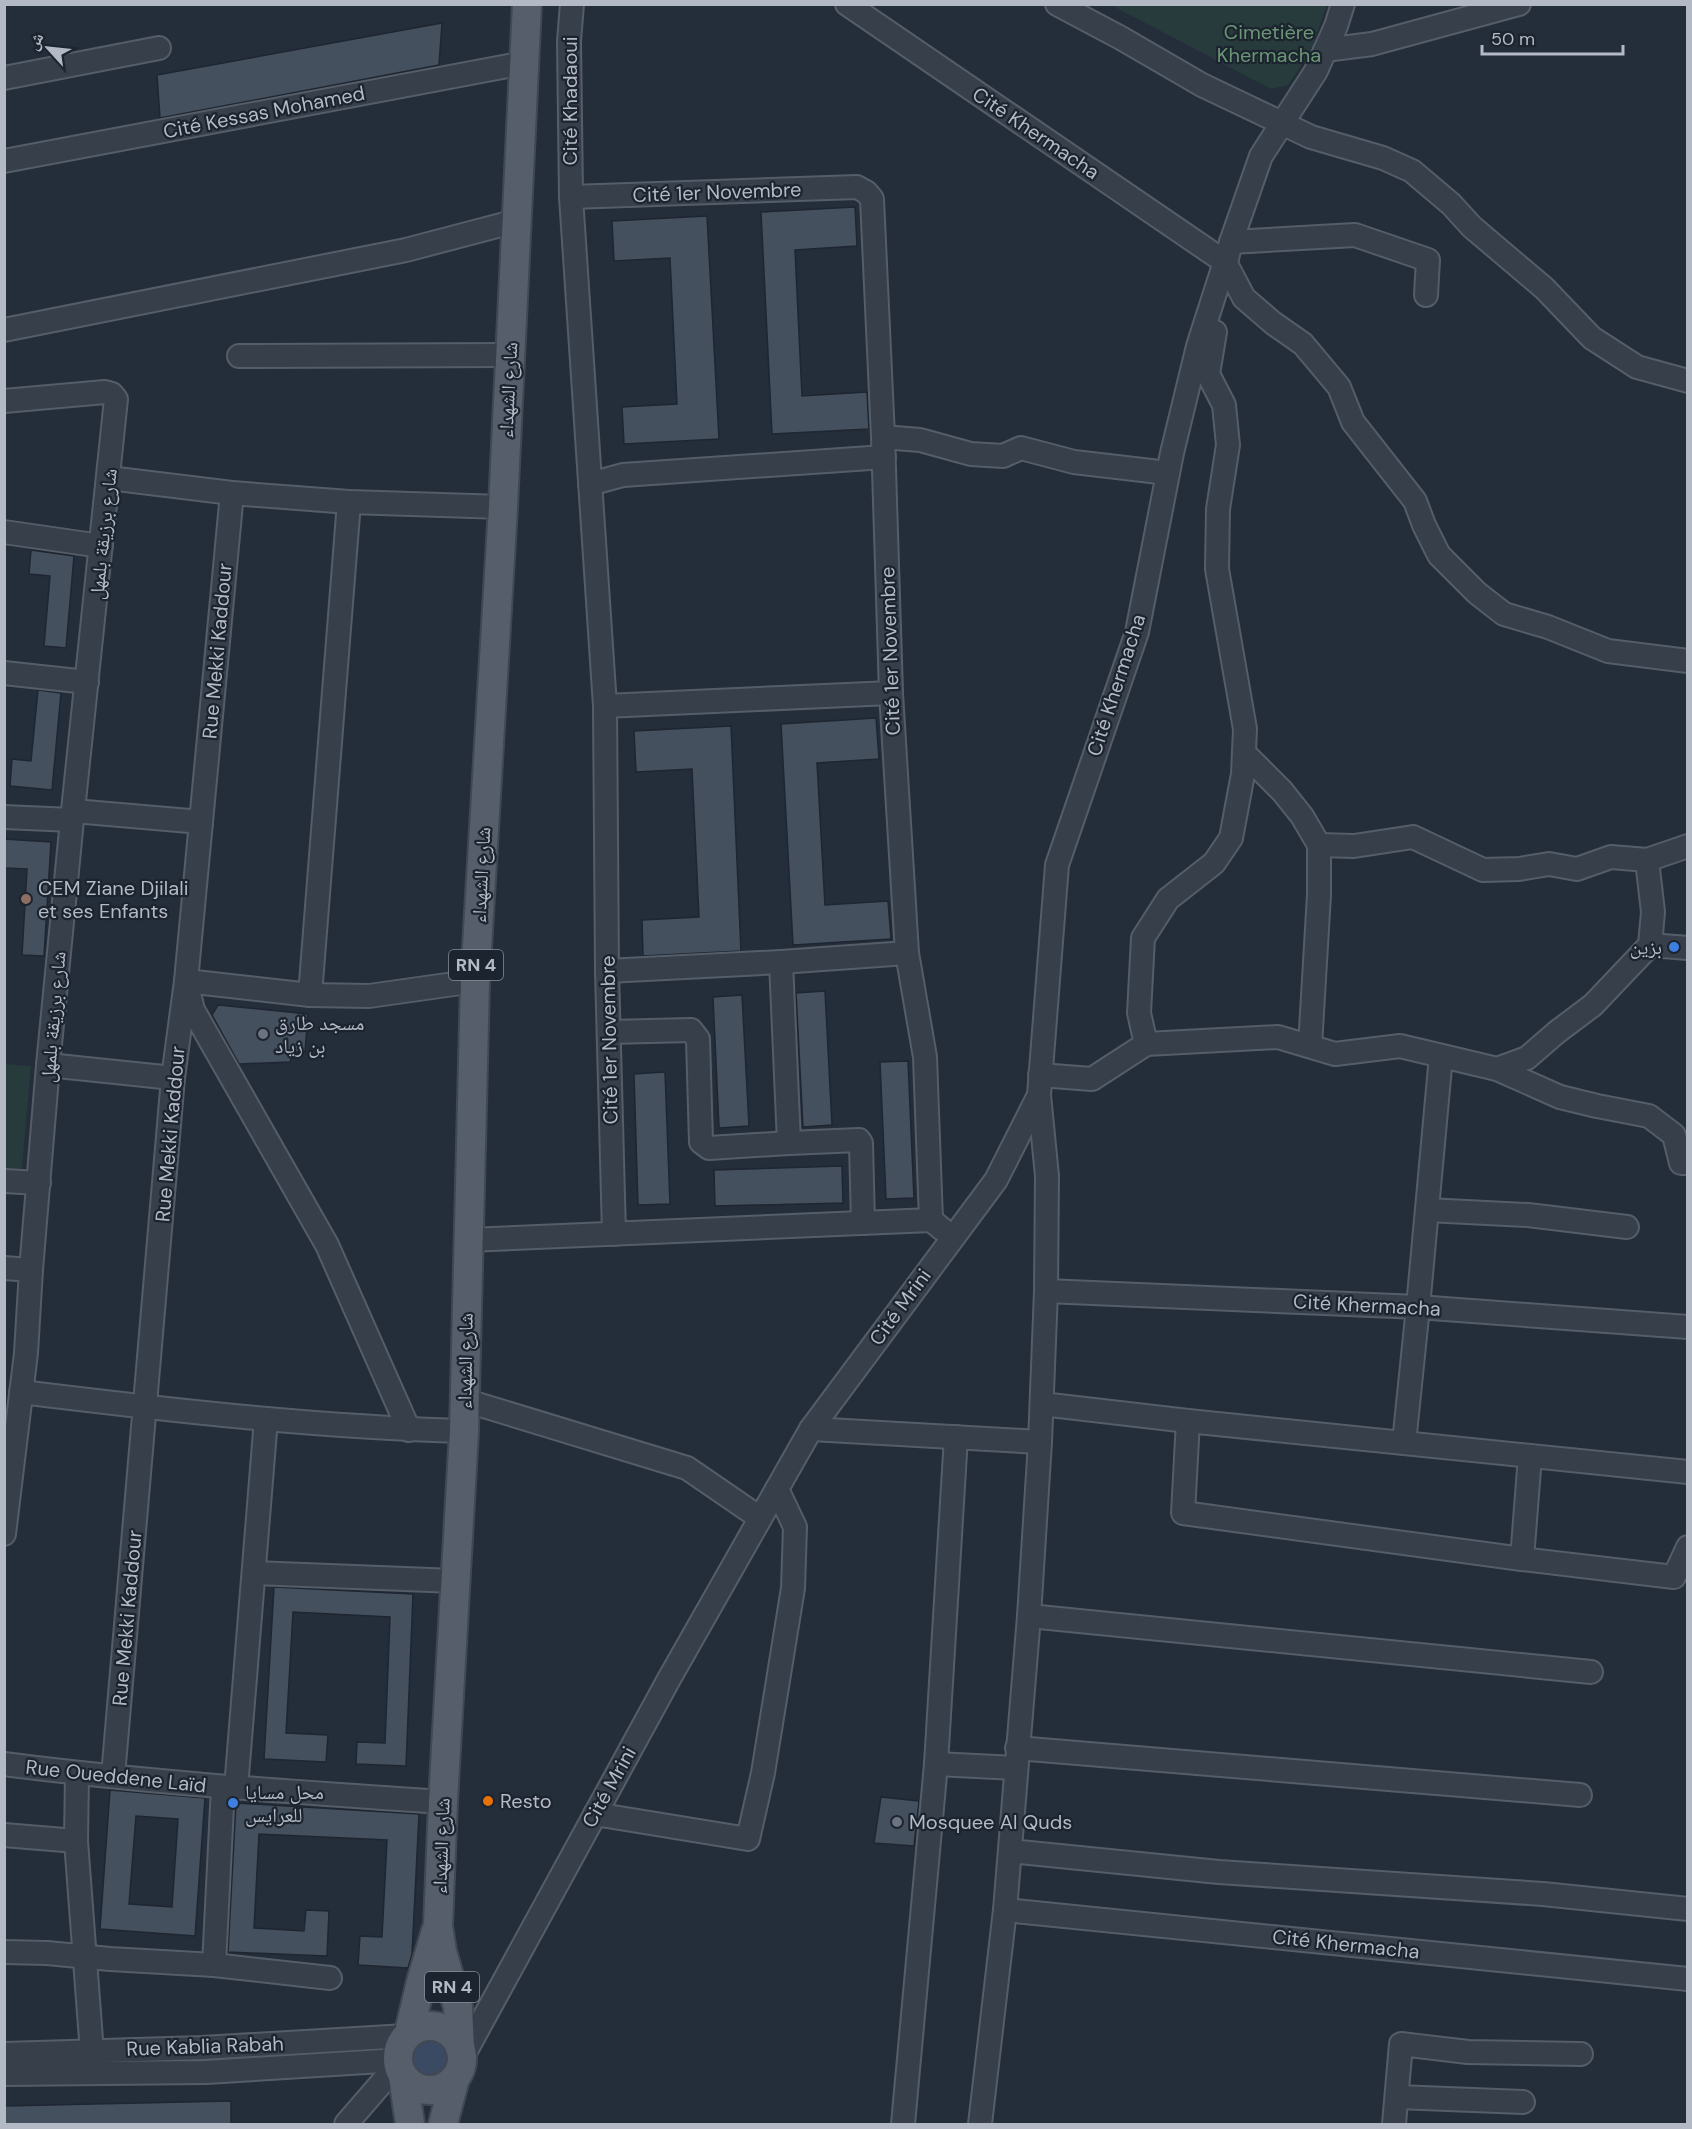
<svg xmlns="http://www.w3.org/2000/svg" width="1692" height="2129" font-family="'DM Sans','Noto Naskh Arabic',sans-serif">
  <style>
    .green { fill: #273a3c }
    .water { fill: #3a4a62 }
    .building { fill: #45505e; stroke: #1e2631; stroke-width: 1.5; fill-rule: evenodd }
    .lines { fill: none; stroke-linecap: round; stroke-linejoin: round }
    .minor-casing { stroke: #555d68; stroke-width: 26 }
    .major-casing { stroke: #404853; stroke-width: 32 }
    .minor { stroke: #373f4a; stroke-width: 22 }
    .major { stroke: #555e6a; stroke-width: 28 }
    .education-dot { fill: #8d6e63; stroke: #1c242f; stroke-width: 2 }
    .shop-dot { fill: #3f7fe0; stroke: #1c242f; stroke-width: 2 }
    .worship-dot { fill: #6b7280; stroke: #1c242f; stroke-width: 2 }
    .food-dot { fill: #e8710a; stroke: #1c242f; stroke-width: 2 }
    .labels { text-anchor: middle; stroke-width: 4.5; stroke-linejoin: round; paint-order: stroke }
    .shield { fill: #1c242f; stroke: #868d99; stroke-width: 1.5 }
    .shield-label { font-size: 18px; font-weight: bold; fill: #b3bac6 }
    .park-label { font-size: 20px; fill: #6b9675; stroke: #1c242f }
    .street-label { font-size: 20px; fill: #b3bac6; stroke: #1c242f }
    .poi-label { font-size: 20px; fill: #b3bac6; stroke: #1c242f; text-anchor: start }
  </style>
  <rect width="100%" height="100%" fill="#242d3a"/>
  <g class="green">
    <path d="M1111,5h216l-17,48 -22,32 -17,4z"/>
    <path d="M4,1064l27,2 -10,113 -16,-2z"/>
  </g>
  <circle class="water" cx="430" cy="2058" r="19"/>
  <g class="building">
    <path d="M442,23l-3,42 -279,53 -3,-43z"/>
    <path d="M855,207l2,39 -62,4 7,146 65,-4 2,37 -97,5 -11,-222z"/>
    <path d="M707,216l12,223 -95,5 -2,-37 55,-3 -7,-146 -56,3 -2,-40z"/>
    <path d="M31,550l43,6 -8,92 -22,-2 6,-70 -21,-2z"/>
    <path d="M38,690l23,3 -9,97 -42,-4 2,-27 19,2z"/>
    <path d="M876,718l3,41 -62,4 8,142 63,-4 3,38 -98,6 -12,-221z"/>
    <path d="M731,726l10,225 -98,5 -1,-36 57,-3 -7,-148 -56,3 -2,-41z"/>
    <path d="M4,839l47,3 -7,114 -22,-1 5,-86 -23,-1z"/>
    <path d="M825,991l7,134 -29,2 -7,-134z"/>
    <path d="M742,995l7,131 -30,2 -6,-131z"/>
    <path d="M218,1005l90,9 -3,38h-12l-3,10 -51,2 -27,-49z"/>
    <path d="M908,1061l6,137 -28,1 -6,-137z"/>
    <path d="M665,1072l5,132 -32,1 -4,-131z"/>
    <path d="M842,1166l1,37 -128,3 -1,-36z"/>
    <path d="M274,1587l139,7 -7,172 -50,-2 1,-22 28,1 5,-126 -97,-5 -7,121 42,2 -2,27 -62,-3z"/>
    <path d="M110,1790l95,8 -10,138 -95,-7zM136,1816l42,3 -6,88 -43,-3z"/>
    <path d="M881,1797l38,4 -5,45 -40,-3z"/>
    <path d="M236,1803l183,11 -7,140 -4,14 -50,-3 2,-29 22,1 5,-97 -128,-6 -5,94 50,3 2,-21 23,1 -2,45 -99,-4z"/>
    <path d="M231,2101v23h-227v-18z"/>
  </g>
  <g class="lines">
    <g class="minor-casing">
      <g id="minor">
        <path d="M572,4l-3,37 2,156 34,509 2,265 7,263"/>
        <path d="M847,4l378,258 -27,84 -26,107 -35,179 -80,233 -18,230 8,81 -1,115 -6,151 -11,174 -24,294 -25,214"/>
        <path d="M1057,4l64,34 81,47 109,52 72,21 29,13 39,33 21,23 72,61 48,50 45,29 51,14"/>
        <path d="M1325,50l47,-6 147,-40"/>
        <path d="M4,78l155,-30"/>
        <path d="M4,161l520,-98"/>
        <path d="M571,197l286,-10 9,5 6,7 11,238 8,256 16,260 18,104 6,163"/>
        <path d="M1231,242l124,-7 73,25 -2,35"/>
        <path d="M1225,262l19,36 29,25 30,21 36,43 14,35 62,79 9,24 15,30 38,38 27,21 44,13 60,24 80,10"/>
        <path d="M1223,275l8,-33 30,-86 55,-85 20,-45 7,-22"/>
        <path d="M4,330l402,-80 110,-29"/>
        <path d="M239,356l270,-1"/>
        <path d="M4,401l101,-9 7,2 4,5 -44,421 -24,245 -17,205 -5,83 -22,181"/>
        <path d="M883,437l37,3 51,14 32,2 18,-8 53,14 94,11"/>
        <path d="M109,478l123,15 117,9 154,5"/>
        <path d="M590,484l33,-9 261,-18"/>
        <path d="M4,532l97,14"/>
        <path d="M4,673l83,9"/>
        <path d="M605,706l286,-13"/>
        <path d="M1244,753l38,38 20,25 17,29v50l-9,151"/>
        <path d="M74,811l127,11"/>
        <path d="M4,817l68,3"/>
        <path d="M1319,845l35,1 59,-9 70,33 36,-1 30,-5 28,5 34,-12 36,3 41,-14"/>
        <path d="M1650,945l38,3"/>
        <path d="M781,962l8,181 70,-3 2,3 2,80"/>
        <path d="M607,971l174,-9 126,-9"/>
        <path d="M310,995l39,-493"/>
        <path d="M609,1032l82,-2 7,9 3,103 8,6 80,-5"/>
        <path d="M1146,1044l-7,-31 4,-75 25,-39 46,-36 17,-25 12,-64 2,-45 -28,-160 1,-60 10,-64 -4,-40 -16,-31 7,-42"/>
        <path d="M48,1065l125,13"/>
        <path d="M1497,1069l30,-11 30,-26 36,-27 57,-60 3,-33 -6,-52"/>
        <path d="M1040,1075l52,4 54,-35 132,-7 57,17 65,-8 97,23 63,28 37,9 52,10 25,19 7,28h7"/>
        <path d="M4,1181l35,2"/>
        <path d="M1427,1210l101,5 99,12"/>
        <path d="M467,1240l464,-20 11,9"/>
        <path d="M4,1268l27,2"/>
        <path d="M1046,1291l372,16 270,20"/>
        <path d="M21,1392c147,18 295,35 443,39"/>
        <path d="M464,1400l223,68 73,50"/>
        <path d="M1042,1404l146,17 500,51"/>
        <path d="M1188,1421l-5,92 339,46 152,18 14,-30"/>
        <path d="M811,1429l229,13"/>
        <path d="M409,1430l-82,-185 -134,-235 -7,-29 124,14 59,1 106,-15"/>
        <path d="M1404,1443l14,-136 23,-251"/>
        <path d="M1522,1559l8,-103"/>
        <path d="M254,1573l201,8"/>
        <path d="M1029,1616l562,56"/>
        <path d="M1017,1748l563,47"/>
        <path d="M4,1764c146,19 292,28 439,38"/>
        <path d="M936,1764l80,4"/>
        <path d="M77,1774l-1,67 17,225"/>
        <path d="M113,1776l60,-698 13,-97 46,-488"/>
        <path d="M236,1788l30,-369"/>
        <path d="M595,1814l153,25 15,-66 30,-185 2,-61 -18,-38"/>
        <path d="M4,1835l72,6"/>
        <path d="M1010,1851l209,21 324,22 145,15"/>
        <path d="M1005,1910l683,69"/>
        <path d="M4,1952l43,1 63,6 104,6 116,13"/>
        <path d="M214,1965l9,-178"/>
        <path d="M4,2054l198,-6 204,-12"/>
        <path d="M462,2058l207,-379 142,-250 185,-249 43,-85"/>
        <path d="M4,2074l202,-2 192,-12"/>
        <path d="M1397,2097l126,5"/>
        <path d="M346,2124l52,-60"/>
        <path d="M903,2124l33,-360 20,-327"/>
        <path d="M1394,2124l7,-80 67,8 113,2"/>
      </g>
    </g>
    <g class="major-casing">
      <g id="major">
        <circle cx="430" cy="2058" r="32"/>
        <path d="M409,2033l12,-51 15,-51"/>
        <path d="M460,2048l-2,-41 -16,-55 -4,-26 5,-124 21,-371 11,-450 28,-474 24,-503"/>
        <path d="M403,2076l7,48"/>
        <path d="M443,2124l12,-46"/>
      </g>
    </g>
    <use href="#minor" class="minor"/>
    <use href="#major" class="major"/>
  </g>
  <circle class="education-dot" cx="26" cy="899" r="6"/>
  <g class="shop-dot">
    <circle cx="1674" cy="947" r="6"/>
    <circle cx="233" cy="1803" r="6"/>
  </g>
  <g class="worship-dot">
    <circle cx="263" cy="1034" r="6"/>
    <circle cx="897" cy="1822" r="6"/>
  </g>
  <circle class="food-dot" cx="488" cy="1801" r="6"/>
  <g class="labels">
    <g class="shield">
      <rect x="449" y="950" width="54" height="30" rx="4.5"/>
      <rect x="425" y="1972" width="54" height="30" rx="4.5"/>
    </g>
    <g class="shield-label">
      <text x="476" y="971">RN 4</text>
      <text x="452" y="1993">RN 4</text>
    </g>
    <g class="park-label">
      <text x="1269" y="39">Cimetière<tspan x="1269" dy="23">Khermacha</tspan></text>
    </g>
    <g class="street-label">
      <text transform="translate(570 101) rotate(-90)" y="7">Cité Khadaoui</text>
      <text transform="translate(264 112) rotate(-11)" y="7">Cité Kessas Mohamed</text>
      <text transform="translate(1036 133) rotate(34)" y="7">Cité Khermacha</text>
      <text transform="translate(717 192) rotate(-2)" y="7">Cité 1er Novembre</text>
      <text transform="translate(508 390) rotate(-87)" y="7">شارع الشهداء</text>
      <text transform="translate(103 534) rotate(-84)" y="7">شارع برزيقة بلمهل</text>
      <text transform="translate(217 651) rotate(-85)" y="7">Rue Mekki Kaddour</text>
      <text transform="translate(890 651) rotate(-92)" y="7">Cité 1er Novembre</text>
      <text transform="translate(1116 685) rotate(-72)" y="7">Cité Khermacha</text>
      <text transform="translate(481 875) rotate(-87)" y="7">شارع الشهداء</text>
      <text transform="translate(53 1017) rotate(-85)" y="7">شارع برزيقة بلمهل</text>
      <text transform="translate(609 1040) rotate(-91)" y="7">Cité 1er Novembre</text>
      <text transform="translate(170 1134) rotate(-85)" y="7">Rue Mekki Kaddour</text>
      <text transform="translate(1367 1305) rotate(3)" y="7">Cité Khermacha</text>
      <text transform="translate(900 1307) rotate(-54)" y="7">Cité Mrini</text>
      <text transform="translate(465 1361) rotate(-89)" y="7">شارع الشهداء</text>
      <text transform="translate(127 1618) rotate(-85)" y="7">Rue Mekki Kaddour</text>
      <text transform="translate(116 1776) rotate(6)" y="7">Rue Oueddene Laïd</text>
      <text transform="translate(609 1787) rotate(-61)" y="7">Cité Mrini</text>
      <text transform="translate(441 1846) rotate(-88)" y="7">شارع الشهداء</text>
      <text transform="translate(1346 1944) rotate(6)" y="7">Cité Khermacha</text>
      <text transform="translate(205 2046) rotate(-2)" y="7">Rue Kablia Rabah</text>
    </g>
    <g class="poi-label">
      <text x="38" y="895">CEM Ziane Djilali<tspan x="38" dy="23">et ses Enfants</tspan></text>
      <text x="1662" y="954" text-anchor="end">بزين</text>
      <text x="275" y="1030">مسجد طارق<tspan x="275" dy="23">بن زياد</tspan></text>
      <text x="245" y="1799">محل مسايا<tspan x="245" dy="23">للعرايس</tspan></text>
      <text x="500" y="1808">Resto</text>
      <text x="909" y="1829">Mosquee Al Quds</text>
    </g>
  </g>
  <rect width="1692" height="2129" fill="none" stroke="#b3bac6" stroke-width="12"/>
  <g transform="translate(48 48) rotate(297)" stroke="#1c242f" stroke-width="4.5" paint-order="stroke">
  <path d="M0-4.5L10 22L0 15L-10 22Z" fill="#b3bac6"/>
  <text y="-9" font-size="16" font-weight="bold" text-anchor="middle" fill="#b3bac6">ش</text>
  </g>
  <path d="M1482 45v9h141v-9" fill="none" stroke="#b3bac6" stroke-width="3"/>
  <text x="1491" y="45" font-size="18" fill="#b3bac6" stroke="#1c242f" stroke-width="4.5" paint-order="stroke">50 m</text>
</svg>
